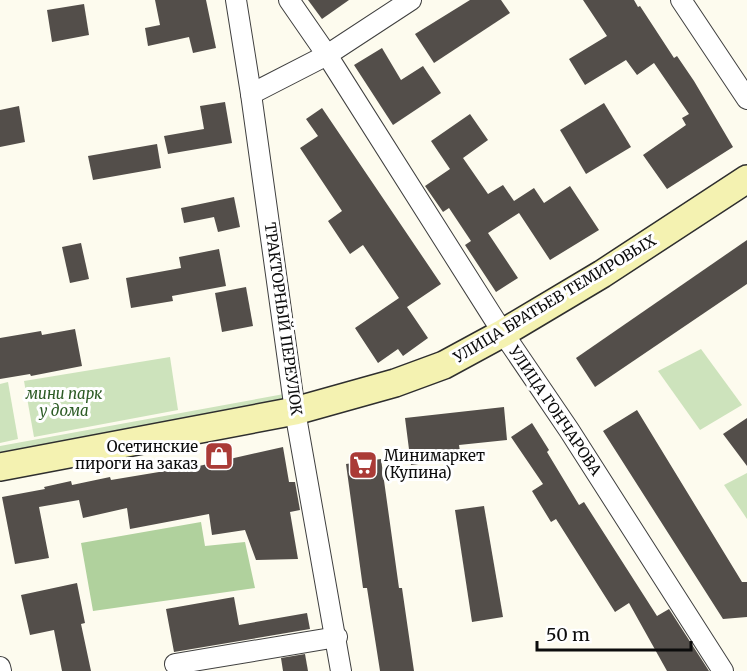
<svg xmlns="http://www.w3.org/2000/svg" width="747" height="671" font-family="Merriweather,serif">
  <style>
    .green { fill: #cde3bc }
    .forest { fill: #b0d19d }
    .building { fill: #534e4a }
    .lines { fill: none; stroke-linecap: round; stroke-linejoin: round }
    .street-casing { stroke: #3f3f3f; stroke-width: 22 }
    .secondary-casing { stroke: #2e2e2e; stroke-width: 30 }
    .street { stroke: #fff; stroke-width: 20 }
    .secondary { stroke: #f4f2b1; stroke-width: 27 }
    .labels { text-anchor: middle; stroke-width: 6; stroke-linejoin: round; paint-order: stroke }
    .street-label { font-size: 15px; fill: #0c0c0c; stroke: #fff }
    .park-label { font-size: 15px; font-style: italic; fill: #2c5b25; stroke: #fff }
    .poi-label { font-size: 15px; fill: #0c0c0c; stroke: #fff; text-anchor: end }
  </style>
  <rect width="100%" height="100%" fill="#fdfbee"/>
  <g class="green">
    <path d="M701,349l41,56 -42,25 -42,-59z"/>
    <path d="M170,357l8,53 -144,27 -10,-56z"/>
    <path d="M8,382l10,57 -18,4v-59z"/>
    <path d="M284,394l2,9 -286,55v-12z"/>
    <path d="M747,473v46l-23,-34z"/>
  </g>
  <path class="forest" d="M201,522l4,24 40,-4 10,46 -162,23 -12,-68z"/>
  <g class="building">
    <path d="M155,0h51l10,48 -23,5 -4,-16 -41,9 -3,-18 15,-3z"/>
    <path d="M308,0h41l-27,19z"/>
    <path d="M470,0h31l9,13 -76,50 -19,-29z"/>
    <path d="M583,0h51l4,7 2,-1 34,52 3,-2 17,25 39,66 -66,42 -24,-34 43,-30 -4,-7 7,-4 -35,-51 -17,12 -11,-15 -41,25 -16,-26 38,-23z"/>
    <path d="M84,4l5,31 -37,7 -5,-32z"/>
    <path d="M382,48l19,32 22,-14 18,27 -48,32 -39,-60z"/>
    <path d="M225,102l7,41 -64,11 -4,-18 40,-7 -4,-23z"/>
    <path d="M604,103l27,44 -45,27 -26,-44z"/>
    <path d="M19,106l6,36 -25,5v-37z"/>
    <path d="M322,108l119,176 -34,23 21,31 -25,18 -5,-7 -20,14 -23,-35 44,-30 -36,-53 -13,9 -22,-33 14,-10 -42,-63 18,-12 -12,-17z"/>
    <path d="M470,114l18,26 -25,18 25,36 15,-9 11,16 20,-13 10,15 26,-17 29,44 -49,30 -31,-47 -31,20 30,45 -22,14 -31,-47 6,-4 -22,-33 -6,4 -18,-26 25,-17 -19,-28z"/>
    <path d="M157,144l4,24 -68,12 -5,-24z"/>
    <path d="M234,197l6,30 -22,5 -4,-15 -30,6 -3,-15z"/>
    <path d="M747,240v44l-152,103 -19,-29z"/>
    <path d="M81,243l8,36 -19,4 -8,-36z"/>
    <path d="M219,249l7,37 -54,10 1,5 -42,7 -5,-30 55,-10 -2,-11z"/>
    <path d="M246,287l7,39 -31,6 -7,-39z"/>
    <path d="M75,329l7,37 -51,10 -1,-2 -30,5v-41l41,-7 1,4z"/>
    <path d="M504,407l3,33 -48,5 2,13 -50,7 -6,-47z"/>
    <path d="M637,410l105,172h5v35l-24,2 -120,-188z"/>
    <path d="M747,418v48l-24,-32z"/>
    <path d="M532,423l17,27 -2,2 32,53 5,-3 73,114 12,-7 40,62h-42l-38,-68 -14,9 -59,-93 -5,3 -19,-31 11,-7 -32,-47z"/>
    <path d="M283,447l6,35h6l5,28 -10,2 8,47 -42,1 -11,-30 -33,5 -3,-21 -79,15 -3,-21 -44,10 -4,-18 -40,7 10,51 -34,6 -13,-67 43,-8 -1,-2 27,-6 1,4 38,-8 1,3 66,-11v2z"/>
    <path d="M381,459l18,129h3l12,83h-34l-13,-83h-4l-17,-124z"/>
    <path d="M484,506l19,111 -31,5 -17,-112z"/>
    <path d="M77,583l8,40 -4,1 10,47h-29l-8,-41 -24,5 -9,-40z"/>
    <path d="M234,597l5,28 68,-12 3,16 -136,23 -8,-43z"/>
    <path d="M305,654l3,17h-25l-2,-13z"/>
  </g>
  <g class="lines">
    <g class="street-casing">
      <g id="street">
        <path d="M236,0l15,94 44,317 46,260"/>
        <path d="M289,0l38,55 176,278 66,97 154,241"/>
        <path d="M681,0l66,99"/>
        <path d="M251,94l76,-39 84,-55"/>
        <path d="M175,664l162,-27"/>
        <path d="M0,667l1,4"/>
      </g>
    </g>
    <g class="secondary-casing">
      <path id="secondary" d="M0,467l295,-56 100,-28 49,-18 59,-32 99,-59 145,-95"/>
    </g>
    <use href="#street" class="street"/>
    <use href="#secondary" class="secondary"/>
  </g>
  <defs>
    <g id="shop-square" transform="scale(1.5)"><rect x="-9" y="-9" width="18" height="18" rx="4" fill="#aa3b37" stroke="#fff"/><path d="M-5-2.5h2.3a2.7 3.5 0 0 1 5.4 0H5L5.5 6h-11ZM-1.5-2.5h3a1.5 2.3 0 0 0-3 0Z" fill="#fff"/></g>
    <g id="supermarket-square" transform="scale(1.5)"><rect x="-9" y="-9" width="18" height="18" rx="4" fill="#aa3b37" stroke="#fff"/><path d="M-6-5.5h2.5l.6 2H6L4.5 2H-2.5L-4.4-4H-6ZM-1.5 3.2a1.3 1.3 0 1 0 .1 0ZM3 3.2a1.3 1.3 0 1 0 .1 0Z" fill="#fff"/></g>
  </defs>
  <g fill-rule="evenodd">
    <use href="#shop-square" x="219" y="456"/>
    <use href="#supermarket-square" x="363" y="465"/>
  </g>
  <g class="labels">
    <g class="street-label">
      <text transform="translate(555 299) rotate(-31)" y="5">УЛИЦА БРАТЬЕВ ТЕМИРОВЫХ</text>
      <text transform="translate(283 319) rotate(82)" y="5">ТРАКТОРНЫЙ ПЕРЕУЛОК</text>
      <text transform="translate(555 411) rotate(56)" y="5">УЛИЦА ГОНЧАРОВА</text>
    </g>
    <g class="park-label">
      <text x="64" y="399">мини парк<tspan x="64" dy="17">у дома</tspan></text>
    </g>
    <g class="poi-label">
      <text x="198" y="452">Осетинские<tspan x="198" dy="17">пироги на заказ</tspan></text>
      <text x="384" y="461" text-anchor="start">Минимаркет<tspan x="384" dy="17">(Купина)</tspan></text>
    </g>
  </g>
  <path d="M537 641v9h154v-9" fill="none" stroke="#0c0c0c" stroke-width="3"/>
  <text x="546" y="641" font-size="18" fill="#0c0c0c" stroke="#ffffff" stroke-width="4.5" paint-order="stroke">50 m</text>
</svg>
